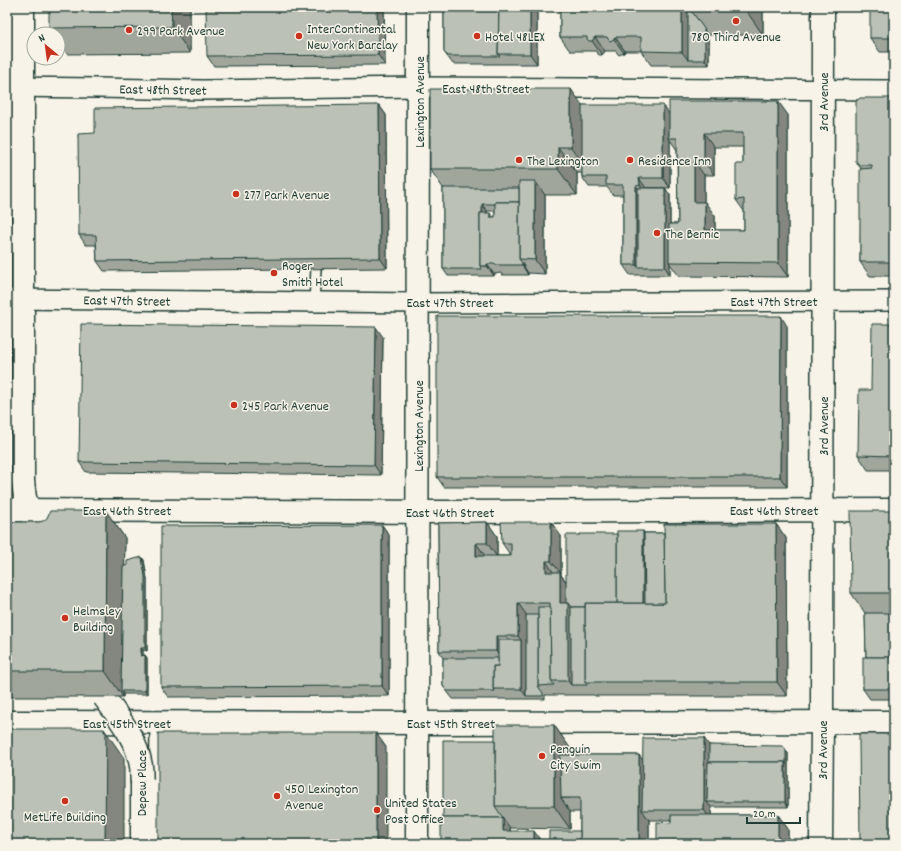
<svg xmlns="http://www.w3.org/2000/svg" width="901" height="851" font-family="Dekko,sans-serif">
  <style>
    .green { fill: #d3d5ca; stroke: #79897f }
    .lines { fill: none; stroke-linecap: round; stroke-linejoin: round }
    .lane-casing { stroke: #1f3d34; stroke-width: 12 }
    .street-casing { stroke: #1f3d34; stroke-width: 22 }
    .secondary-casing { stroke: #1f3d34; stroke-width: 25 }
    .primary-casing { stroke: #1f3d34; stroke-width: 25 }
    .lane { stroke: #f7f3e8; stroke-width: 9 }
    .street { stroke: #f7f3e8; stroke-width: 19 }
    .secondary { stroke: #f7f3e8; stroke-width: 22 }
    .primary { stroke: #f7f3e8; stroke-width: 22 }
    .primary-bridge-casing { stroke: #1f3d34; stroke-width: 25; stroke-linecap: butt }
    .primary-bridge { stroke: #f7f3e8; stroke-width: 22 }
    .wall { fill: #a1a69d; stroke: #1f3d34; fill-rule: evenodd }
    .shaded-wall { fill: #83877f; stroke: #1f3d34 }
    .building { fill: #bbc1b6; stroke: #1f3d34; fill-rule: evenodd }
    .poi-dot { fill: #c8321e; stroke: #f7f3e8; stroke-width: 1.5 }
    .labels { text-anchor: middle; stroke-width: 3; stroke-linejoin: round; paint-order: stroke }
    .poi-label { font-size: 14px; fill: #1f3d34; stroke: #f7f3e8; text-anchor: start }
    .street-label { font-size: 14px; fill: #1f3d34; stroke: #f7f3e8 }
  </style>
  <rect width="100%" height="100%" fill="#f7f3e8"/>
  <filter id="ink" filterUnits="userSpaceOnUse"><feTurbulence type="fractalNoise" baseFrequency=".025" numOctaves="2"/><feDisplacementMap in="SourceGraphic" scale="8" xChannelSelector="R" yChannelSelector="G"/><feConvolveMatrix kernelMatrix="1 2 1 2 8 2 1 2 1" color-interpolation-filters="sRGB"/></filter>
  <g filter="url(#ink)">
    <rect class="green" x="7" y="324" width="3" height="160"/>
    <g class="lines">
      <g class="lane-casing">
        <g id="lane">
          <path d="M314,301l2,-32"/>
          <path d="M154,844l1,-122"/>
        </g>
      </g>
      <g class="street-casing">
        <g id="street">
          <path d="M7,87l90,1 106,2 216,-3 475,3"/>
          <path d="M7,299l411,4 476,-2"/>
        </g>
      </g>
      <g class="secondary-casing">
        <g id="secondary">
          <path d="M7,510l434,2 453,-2"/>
          <path d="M7,722l410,1 477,-1"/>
          <path d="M417,844l1,-837"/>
        </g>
      </g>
      <g class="primary-casing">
        <g id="primary">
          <path d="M23,7v474l2,17 8,21 2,14 1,15"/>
          <path d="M142,782v62"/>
          <path d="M821,844l1,-122 1,-715"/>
        </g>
      </g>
      <use href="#lane" class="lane"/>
      <use href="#street" class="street"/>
      <use href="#secondary" class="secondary"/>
      <use href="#primary" class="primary"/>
      <g class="primary-bridge-casing">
        <path id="primary-bridge" d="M104,697c15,21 33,43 37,69 1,5 0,11 1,16"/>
      </g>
      <use href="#primary-bridge" class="primary-bridge"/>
    </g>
    <g class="wall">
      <path d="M190,7v46l-123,1 -9,-14v-6h-4l-5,-6z"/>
      <path d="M384,7l1,58 -171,1 -7,-10z"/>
      <path d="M444,7h93v57h-84l-9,-12z"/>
      <path d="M560,7h203v28h-55v7l1,1v22h-58l-10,-14h-16l-1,2 -5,2 -2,-2 -1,-2h-11l-3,4h-3l-2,-2 -1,-2h-26l-10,-14z"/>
      <path d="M894,7v45h-14l-10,-14z"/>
      <path d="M894,98v178h-24l-10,-14 1,-93 -5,-8z"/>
      <path d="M379,105l7,10 1,153 -283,3 -7,-10 -1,-16h-10l-7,-10 16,-102z"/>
      <path d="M582,105l87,8 119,2v162l-109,-1 -9,-12v11h-40l-7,-10v-70h-10l-6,-8h-18l-7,-10v-4h-5v22h-32v79l-17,-1v2h-26l-1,-2 -7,1v2h-46l-5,-7v-81l-13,-19zM670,140l7,10 1,74h-8v-29l-5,-7h-19h24zM714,147h29v17l-7,36 8,11v19h-29v-14l-11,-14v-27h10zM487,211h8v6h-2l-6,-4z"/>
      <path d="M894,324v146h-26l-10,-15 13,-65z"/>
      <path d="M787,326v161h-343l-7,-10z"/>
      <path d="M383,337l-2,138 -295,-3 -7,-10z"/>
      <path d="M106,511l19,27 -1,28h3l17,-6 3,19v72l-4,-1v5h2l2,3v36h-24v3h-116v-175h32z"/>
      <path d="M894,511v188h-24l-7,-10 3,-32 -1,-44 -14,-20z"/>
      <path d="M487,522l10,14v20h14l-9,-13 59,-7v39l5,6 78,-48h21l111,-9 10,14 1,158h-192l-1,-1h-49v4h-92l-10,-13v-28l-4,-7 -1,-128z"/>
      <path d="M382,525l7,10v161l-221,1 -7,-10z"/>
      <path d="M554,725l16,23v7h69l3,5 67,-15 79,8v54h-77v8h67l10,14v15h-131l14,-21v-3h-22v24h-100l31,-13v-19h-10v17l-60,-1v3l31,10 -98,-23 52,-78z"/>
    </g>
    <g class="shaded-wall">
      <path d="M171,7h19v46l-18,-26z"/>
      <path d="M377,7h7l1,58 -7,-10z"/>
      <path d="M530,7h7v57l-7,-10z"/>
      <path d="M682,7h10l-2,2 -2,51 -6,-8z"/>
      <path d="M745,7h18v28l-18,-26z"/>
      <path d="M704,30l4,5v7l1,1v22l-4,-5z"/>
      <path d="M595,37l10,14 -3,4 -10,-14z"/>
      <path d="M615,37l10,14 -1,2 -10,-14z"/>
      <path d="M571,89l18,26v58l-18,-26z"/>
      <path d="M778,101l10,14v162l-10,-14z"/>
      <path d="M379,105l7,10 1,153 -7,-10z"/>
      <path d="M663,105l7,10 -1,23 1,2v48l-7,-10z"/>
      <path d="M704,133l10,14v28l-10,-14z"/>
      <path d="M558,147l19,26v22l-19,-26z"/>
      <path d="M694,161l10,14v41l-10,-14z"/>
      <path d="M639,178l7,10 1,7 -7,-10z"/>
      <path d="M535,181l10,14v79l-10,-14z"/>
      <path d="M636,186l7,9 -5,72 -2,-2z"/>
      <path d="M665,188l5,7v67h-1l1,2v11l-5,-8z"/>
      <path d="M705,202l10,14v28l-10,-14z"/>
      <path d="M482,204l5,7v53l7,10v2l-7,-10h-5z"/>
      <path d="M490,213l7,10 -7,-6z"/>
      <path d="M522,263l6,10v2l-6,-10z"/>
      <path d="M781,316l6,10v161l-7,-10z"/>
      <path d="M376,327l7,10 -2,138 -7,-10z"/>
      <path d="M106,511l19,27 -2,153h-2l2,3v3l-18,-26z"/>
      <path d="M487,522l10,14v21l-10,-14z"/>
      <path d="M551,522l10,14v39l8,11 9,31 -7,68 -3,-4 -8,-78v-31l-9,-11z"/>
      <path d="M776,524l10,14 1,158 -10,-14z"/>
      <path d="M382,525l7,10v161l-7,-10z"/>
      <path d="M643,531l5,8v73l-5,-3z"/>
      <path d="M476,543l10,14 -10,-1z"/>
      <path d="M142,557l2,3 3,19v72l-2,-3z"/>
      <path d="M546,561l9,14 -9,-3z"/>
      <path d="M518,603l10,14 -2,79 -5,-7v-49l-3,-4z"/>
      <path d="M496,636l9,14 -5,8 -4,-7z"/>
      <path d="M141,648l2,2v8l-2,-2z"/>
      <path d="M145,655l2,3v36l-2,-3z"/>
      <path d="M554,725l16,23v50h-9l9,14v17l-16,-23z"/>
      <path d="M104,729l20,29v86h-19z"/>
      <path d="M376,733l10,14v97h-10z"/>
      <path d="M704,738l7,10 -4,54 4,5v13l-7,-10z"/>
      <path d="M786,751l2,2v54l-3,-5v-40z"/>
      <path d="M639,755l10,14 -7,41 7,10v24h-10z"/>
      <path d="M778,815l10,14v15h-10z"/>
      <path d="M503,818l7,10v13l-7,-10z"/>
      <path d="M534,831l7,10v3h-7z"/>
    </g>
    <g class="building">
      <path d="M49,7h122l1,20 -123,1z"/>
      <path d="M206,7h171l1,48 -171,1z"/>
      <path d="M444,7h55l-1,47 2,2h-52l-4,-4z"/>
      <path d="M499,7h31v47h-32z"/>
      <path d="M560,7h122v45l-41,-1v-14h-26l-1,2 -4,2 -2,-2 -1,-2h-12l-3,4h-3l-2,-2v-2h-27z"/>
      <path d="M688,7h2v2l15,21h-1v8h1v22h-17z"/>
      <rect x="690" y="7" width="55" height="2"/>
      <rect x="870" y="7" width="24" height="31"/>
      <path d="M430,89h141v58h-13v22h-128z"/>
      <path d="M860,98h34v164h-34v-93l12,-1v-3h-13l-3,-4v-60z"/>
      <path d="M669,101h109v162l-109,-1v-38h9l-1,-86h-8zM704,133h39v31h-7v36l8,-1v31h-39v-28h-11v-41h10z"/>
      <path d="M379,105l1,153 -283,3 -1,-26h-17l-1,-101 17,-1v-25z"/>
      <path d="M582,105h81v73h-24l1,7 -4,1v79h-13v-80h-17v-8h-24z"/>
      <path d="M519,181h16v79l-16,-1z"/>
      <path d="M443,188h76v14h-24v2h-13v9h-2v53l2,3h-39z"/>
      <rect x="638" y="188" width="27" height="79"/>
      <path d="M495,202h24v57l3,4v2h-27v-1h-8v2h-7v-53h10v4h5z"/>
      <path d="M437,316h344l-1,161h-343z"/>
      <path d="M81,324l295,3 -2,138 -295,-3z"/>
      <path d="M872,324h22v132l-36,-1 1,-65h12z"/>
      <path d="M50,511h56l-1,160h-98v-149h32l4,-1 4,-3z"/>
      <path d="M850,511h44v82h-43z"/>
      <path d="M487,522v21h-11v13h35v-13h-9l-1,-21h50v39h-5v11h14v31h8v78h-17l-1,-78h-32v33h-22v15h-57l-1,-128z"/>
      <path d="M664,524h112l1,158h-192v-79h80z"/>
      <path d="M382,525v161l-221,1v-161z"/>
      <rect x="617" y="531" width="26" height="72"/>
      <path d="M644,533h20l1,70h-20z"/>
      <path d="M580,534h37v69h-32v4h-14l-3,-4h-2v-68h14z"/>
      <path d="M142,557l3,20v71h-4v8l4,-1v36h-24l2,-125h4v-5z"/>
      <path d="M538,607h12l1,74 3,4 -16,1z"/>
      <path d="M571,607h14v75l2,3h-16z"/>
      <path d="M865,613h29v44h-28z"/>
      <path d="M526,615h12v71l5,7v3h-17z"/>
      <path d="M498,640h23v49h-28v-23h5z"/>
      <rect x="863" y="657" width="31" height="32"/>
      <path d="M443,658h55v8h-5v23l2,2h-48l-4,-5z"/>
      <rect x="495" y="725" width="59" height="81"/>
      <path d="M7,729h97v3h2l-1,112h-98z"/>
      <rect x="158" y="733" width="218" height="111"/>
      <path d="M859,734h35v110h-34z"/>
      <path d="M643,738h61v72h-62z"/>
      <path d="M443,740h52v66l8,12h-60z"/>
      <path d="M709,745l74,1 3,5v14l-1,-3h-76z"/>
      <path d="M560,755h79v89h-59v-46h-19z"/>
      <path d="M708,762h77v40h-78z"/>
      <path d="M671,815h107v29h-121v-22l14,1z"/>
      <path d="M441,818h62v13h31v13h-93z"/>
      <rect x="549" y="831" width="31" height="13"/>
    </g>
  </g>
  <g class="poi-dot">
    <circle cx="736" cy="21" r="4"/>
    <circle cx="129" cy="30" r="4"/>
    <circle cx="299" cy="36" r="4"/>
    <circle cx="477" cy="36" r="4"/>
    <circle cx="519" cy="160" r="4"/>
    <circle cx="630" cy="160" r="4"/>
    <circle cx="236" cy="194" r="4"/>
    <circle cx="657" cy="233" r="4"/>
    <circle cx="274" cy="273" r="4"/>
    <circle cx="234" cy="405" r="4"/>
    <circle cx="65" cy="618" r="4"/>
    <circle cx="542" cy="756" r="4"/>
    <circle cx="277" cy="796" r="4"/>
    <circle cx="65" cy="801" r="4"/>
    <circle cx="377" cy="810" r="4"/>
  </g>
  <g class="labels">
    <g class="poi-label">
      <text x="307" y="33">InterContinental<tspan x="307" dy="16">New York Barclay</tspan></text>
      <text x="137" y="35">299 Park Avenue</text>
      <text x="485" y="41">Hotel 48LEX</text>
      <text x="736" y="41" text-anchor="middle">780 Third Avenue</text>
      <text x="527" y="165">The Lexington</text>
      <text x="638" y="165">Residence Inn</text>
      <text x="244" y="199">277 Park Avenue</text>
      <text x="665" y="238">The Bernic</text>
      <text x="282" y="270">Roger<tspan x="282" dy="16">Smith Hotel</tspan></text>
      <text x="242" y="410">245 Park Avenue</text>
      <text x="73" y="615">Helmsley<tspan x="73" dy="16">Building</tspan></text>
      <text x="550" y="753">Penguin<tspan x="550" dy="16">City Swim</tspan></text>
      <text x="285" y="793">450 Lexington<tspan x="285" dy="16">Avenue</tspan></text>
      <text x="385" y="807">United States<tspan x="385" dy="16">Post Office</tspan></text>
      <text x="65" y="821" text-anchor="middle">MetLife Building</text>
    </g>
    <g class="street-label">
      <text x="486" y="93">East 48th Street</text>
      <text transform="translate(163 89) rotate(1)" y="5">East 48th Street</text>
      <text transform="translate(419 102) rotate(-90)" y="5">Lexington Avenue</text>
      <text transform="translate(823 102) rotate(-90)" y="5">3rd Avenue</text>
      <text transform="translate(127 300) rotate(1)" y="5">East 47th Street</text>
      <text x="774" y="306">East 47th Street</text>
      <text x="450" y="307">East 47th Street</text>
      <text transform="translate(418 426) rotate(-90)" y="5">Lexington Avenue</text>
      <text transform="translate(823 426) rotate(-90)" y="5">3rd Avenue</text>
      <text x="127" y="515">East 46th Street</text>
      <text x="774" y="515">East 46th Street</text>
      <text x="450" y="517">East 46th Street</text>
      <text x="127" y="728">East 45th Street</text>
      <text x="451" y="728">East 45th Street</text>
      <text transform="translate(822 750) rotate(-90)" y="5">3rd Avenue</text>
      <text transform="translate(141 783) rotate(-90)" y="5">Depew Place</text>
    </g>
  </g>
  <rect width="901" height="851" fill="none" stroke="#f7f3e8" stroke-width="24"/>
  <rect x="12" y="12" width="877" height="827" fill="none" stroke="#1f3d34" stroke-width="1.5" filter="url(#ink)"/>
  <g transform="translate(46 46) rotate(331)"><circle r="19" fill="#f7f3e8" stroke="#a1aaa0"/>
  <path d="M0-3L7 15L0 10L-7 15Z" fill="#c8321e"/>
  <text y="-6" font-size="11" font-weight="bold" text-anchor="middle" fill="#1f3d34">N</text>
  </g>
  <path d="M747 817v6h53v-6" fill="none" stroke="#1f3d34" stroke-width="2"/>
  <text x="753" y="817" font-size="12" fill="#1f3d34" stroke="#f7f3e8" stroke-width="3" paint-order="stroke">20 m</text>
</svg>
